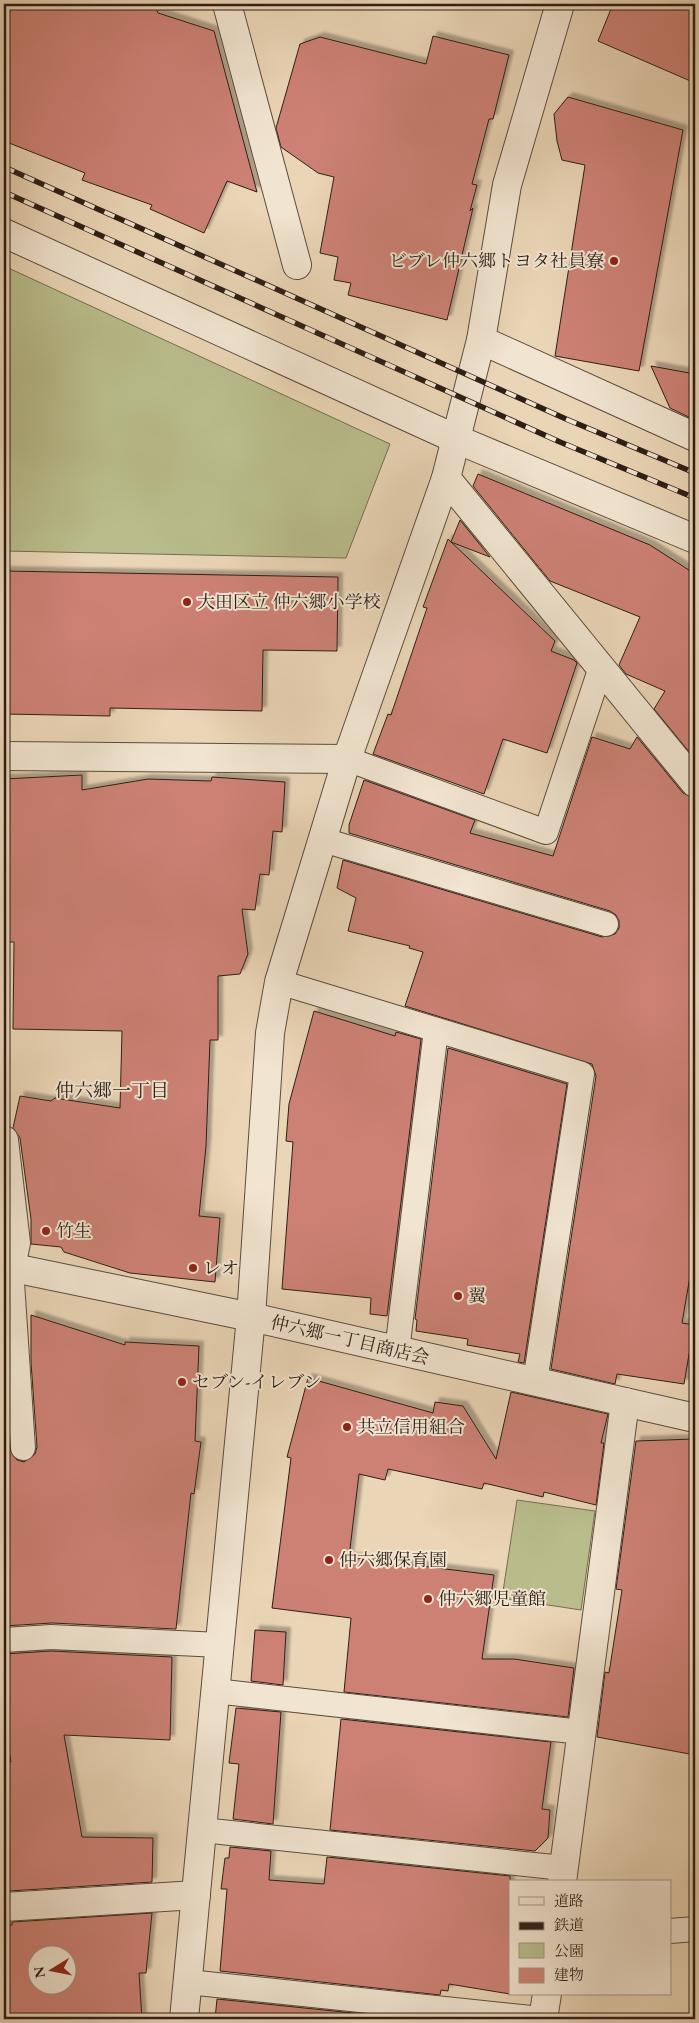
<svg xmlns="http://www.w3.org/2000/svg" width="699" height="2023" font-family="'EB Garamond','Noto Serif JP',serif">
  <style>
    .green { fill: #b9bd8c; stroke: #736e51 }
    .building { fill: #cd8174; stroke: #2d1f16; fill-rule: evenodd; filter: url(#shadow) }
    .lines { fill: none; stroke-linecap: round; stroke-linejoin: round }
    .service-casing { stroke: #5c4c3e; stroke-width: 26 }
    .minor-casing { stroke: #5c4c3e; stroke-width: 30 }
    .tertiary-casing { stroke: #5c4c3e; stroke-width: 30 }
    .service { stroke: #f1e4d0; stroke-width: 24 }
    .minor { stroke: #f1e4d0; stroke-width: 28 }
    .tertiary { stroke: #f1e4d0; stroke-width: 28 }
    .rail-casing { stroke: #2d1f16; stroke-width: 5.5 }
    .rail { stroke: #f1e4d0; stroke-width: 4; stroke-dasharray: 11; stroke-linecap: butt }
    .poi-dot { fill: #8f2418; stroke: #f1e4d0; stroke-width: 2 }
    .labels { text-anchor: middle; stroke-width: 4; stroke-linejoin: round; paint-order: stroke }
    .poi-label { font-size: 18px; fill: #2d1f16; stroke: #f1e4d0; text-anchor: start }
    .street-label { font-size: 18px; fill: #2d1f16; stroke: #f1e4d0 }
    .neighbourhood-label { font-size: 19px; fill: #2d1f16; stroke: #f1e4d0 }
  </style>
  <defs>
    <filter id="shadow"><feDropShadow dx="4.5" dy="-4.5" stdDeviation="1" flood-color="#0004"/></filter>
  </defs>
  <rect width="100%" height="100%" fill="#ead5b6"/>
  <filter id="stains"><feTurbulence type="fractalNoise" baseFrequency=".004" numOctaves="4"/><feColorMatrix values="0 0 0 0 .2 0 0 0 0 .09 0 0 0 0 .02 0 0 0 .5 -.17"/></filter>
  <radialGradient id="worn" r=".72"><stop offset=".6" stop-color="#630" stop-opacity="0"/><stop offset="1" stop-color="#630" stop-opacity=".3"/></radialGradient>
  <g class="green">
    <path d="M4,266l386,178 -44,114 -342,-7z"/>
    <path d="M517,1500l78,11 -14,99 -79,-12z"/>
  </g>
  <g class="building">
    <path d="M4,4h150l4,9 56,18 43,161 -30,-11 -23,52 -54,-24 2,-4 -70,-25 3,-7 -81,-32z"/>
    <path d="M613,4h82v79l-97,-42z"/>
    <path d="M433,36l76,19 -16,64h-4l-17,65 5,1 -7,26 3,-3 -26,112 -99,-25 3,-12 -17,-3 4,-23 -18,-4 14,-76 -16,-4 -37,-26 -5,-19 24,-84 20,-7 106,27z"/>
    <path d="M568,97l115,33 -44,241 -84,-15 30,-191 -23,-5 -5,-19 -3,-27z"/>
    <path d="M651,366l44,8v46l-25,-12z"/>
    <path d="M478,474l172,71 45,29v185l-41,-50 11,-18 -39,-17 -7,-9 21,-48 -90,-36 -77,-95z"/>
    <path d="M460,520l30,37 -39,-15z"/>
    <path d="M448,539l107,102 -4,10 23,9 3,3 -30,90 -44,-14 -19,55 -111,-40 15,-40 3,1 36,-107 -4,-1z"/>
    <path d="M4,571l334,6 -1,74 -74,-1 -1,61 -152,-3v8l-106,-2z"/>
    <path d="M592,737l38,12 7,-12 46,56 12,5v449l-13,76 12,2 -10,59 -67,-10 -2,10 -64,-15 45,-293 -4,-12 -187,-58 18,-54 -14,-4 1,-2 -62,-15 8,-33 -19,-10 6,-28 259,77 13,-3 4,-6v-7l-3,-6 -6,-4 -261,-78v-8l15,-45 111,40 -5,13 83,23z"/>
    <path d="M82,775v15l66,-11 63,2 1,-4 73,5 -3,50 -9,-1 -4,44 -9,-1 -5,36 -13,-1 6,45 -8,20 -22,2v64h-8l-4,106 -7,70 21,2 -5,64 -85,-9 -66,-21 -3,-5 -30,-3v-25l-11,-81 -7,-10 7,-32 31,5 4,-3 65,10 2,-77 -109,-2 1,-87h-10v-60l4,-1 -4,-102z"/>
    <path d="M314,1011l81,25 1,-4 25,7 -34,277 -17,-2 1,-16 -89,-9 11,-147 -7,-1 3,-37z"/>
    <path d="M448,1048l119,36 -43,279 -6,-1 2,-8 -53,-9 1,-6 -52,-8 1,-11 -2,-1z"/>
    <path d="M31,1315l94,30v-3l74,4 -4,95 6,1 -7,52 -3,-1 -15,136 -124,-6 -48,3v-250l5,73 8,11 7,2 11,-8 2,-7 -6,-85z"/>
    <path d="M308,1378l125,35 2,-11 28,4 33,53 15,-67 97,22 -7,29h3l-8,62 -52,-13 -1,5 -59,-14 -2,6 -94,-20 -3,11 -26,-6 -10,83 145,18 -12,84h32l60,9 -6,49 -224,-25 7,-74 -79,-10 19,-150 -4,-1z"/>
    <path d="M695,1439v316l-98,-18 8,-65 4,1 13,-83 -6,-1 20,-148z"/>
    <path d="M255,1630l31,2 -3,53 -32,-4z"/>
    <path d="M51,1651l121,6 -2,83 -106,-5 18,102 71,1 -1,44 -143,9 -5,-43v-86h7l-7,-44v-64z"/>
    <path d="M236,1708l45,4 -8,112 -40,-5 6,-55 -10,-1z"/>
    <path d="M341,1719l210,23 -9,67 8,1 -2,28 -13,13 -205,-21z"/>
    <path d="M230,1847l41,4 -2,29 55,4 3,-27 183,19v118l-61,-10 -1,7 -7,-1 -1,5 -220,-24 7,-82h-6l4,-31h4z"/>
    <path d="M152,1913l-6,60h-7l3,46h-138v-93l8,-1v-3zM38,1956h30v30h-30z"/>
    <path d="M217,1999l194,20h-196z"/>
  </g>
  <g class="lines">
    <g class="service-casing">
      <g id="service">
        <path d="M347,759l199,73 55,-165"/>
        <path d="M323,840l283,84"/>
        <path d="M279,982l303,92 -47,308"/>
        <path d="M11,1267l12,181"/>
        <path d="M397,1351l39,-321"/>
        <path d="M4,1640l47,-3 169,8"/>
        <path d="M215,1691l366,41"/>
        <path d="M202,1830l361,38"/>
        <path d="M670,1931l25,-2"/>
        <path d="M188,1982l353,37"/>
      </g>
    </g>
    <g class="minor-casing">
      <g id="minor">
        <path d="M227,4l70,261"/>
        <path d="M4,233l452,206 239,100"/>
        <path d="M481,340l214,97"/>
        <path d="M446,478l249,305"/>
        <path d="M4,756l343,3"/>
        <path d="M4,1140l12,103 -5,24"/>
        <path d="M562,1882l63,-480"/>
        <path d="M4,1907l192,-12"/>
        <path d="M543,2019l4,-25"/>
      </g>
    </g>
    <g class="tertiary-casing">
      <g id="tertiary">
        <path d="M4,1266l247,51 444,101"/>
        <path d="M184,2019l67,-702 19,-284 9,-51 68,-223 99,-281 35,-138 26,-155 53,-181"/>
      </g>
    </g>
    <use href="#service" class="service"/>
    <use href="#minor" class="minor"/>
    <use href="#tertiary" class="tertiary"/>
    <g class="rail-casing">
      <g id="rail">
        <path d="M4,167l562,252 129,54"/>
        <path d="M4,192l556,250 135,56"/>
      </g>
    </g>
    <use href="#rail" class="rail"/>
  </g>
  <g class="poi-dot">
    <circle cx="614" cy="261" r="5"/>
    <circle cx="187" cy="602" r="5"/>
    <circle cx="46" cy="1231" r="5"/>
    <circle cx="193" cy="1268" r="5"/>
    <circle cx="458" cy="1296" r="5"/>
    <circle cx="182" cy="1382" r="5"/>
    <circle cx="347" cy="1427" r="5"/>
    <circle cx="329" cy="1560" r="5"/>
    <circle cx="428" cy="1599" r="5"/>
  </g>
  <g class="labels">
    <g class="poi-label">
      <text x="604" y="267" text-anchor="end">ビブレ仲六郷トヨタ社員寮</text>
      <text x="197" y="608">大田区立 仲六郷小学校</text>
      <text x="56" y="1237">竹生</text>
      <text x="203" y="1274">レオ</text>
      <text x="468" y="1302">翼</text>
      <text x="192" y="1388">セブン-イレブン</text>
      <text x="357" y="1433">共立信用組合</text>
      <text x="339" y="1566">仲六郷保育園</text>
      <text x="438" y="1605">仲六郷児童館</text>
    </g>
    <g class="street-label">
      <text transform="translate(350 1340) rotate(13)" y="6">仲六郷一丁目商店会</text>
    </g>
    <g class="neighbourhood-label">
      <text x="112" y="1097">仲六郷一丁目</text>
    </g>
  </g>
  <rect width="699" height="2023" fill="none" stroke="#ead5b6" stroke-width="20"/>
  <rect x="5" y="5" width="689" height="2013" fill="none" stroke="#2d1f16" stroke-width="2.5"/>
  <rect x="10" y="10" width="679" height="2003" fill="none" stroke="#2d1f16"/>
  <rect x="509" y="1880" width="162" height="115" fill="#f1e4d0" stroke="#a39586"/>
  <rect x="519" y="1897" width="25" height="8" fill="#f1e4d0" stroke="#a39586"/>
  <text x="554" y="1906" font-size="15" fill="#2d1f16">道路</text>
  <rect x="519" y="1922" width="25" height="8" fill="#2d1f16" stroke="#a39586"/>
  <text x="554" y="1930" font-size="15" fill="#2d1f16">鉄道</text>
  <rect x="519" y="1943" width="25" height="15" fill="#b9bd8c" stroke="#a39586"/>
  <text x="554" y="1956" font-size="15" fill="#2d1f16">公園</text>
  <rect x="519" y="1968" width="25" height="15" fill="#cd8174" stroke="#a39586"/>
  <text x="554" y="1980" font-size="15" fill="#2d1f16">建物</text>
  <g transform="translate(52 1970) rotate(260)"><circle r="24" fill="#f1e4d0" stroke="#a39586"/>
  <path d="M0-4L9 19L0 12L-9 19Z" fill="#8f2418"/>
  <text y="-8" font-size="14" font-weight="bold" text-anchor="middle" fill="#2d1f16">N</text>
  </g>
  <rect width="100%" height="100%" filter="url(#stains)"/>
  <rect width="100%" height="100%" fill="url(#worn)"/>
</svg>
